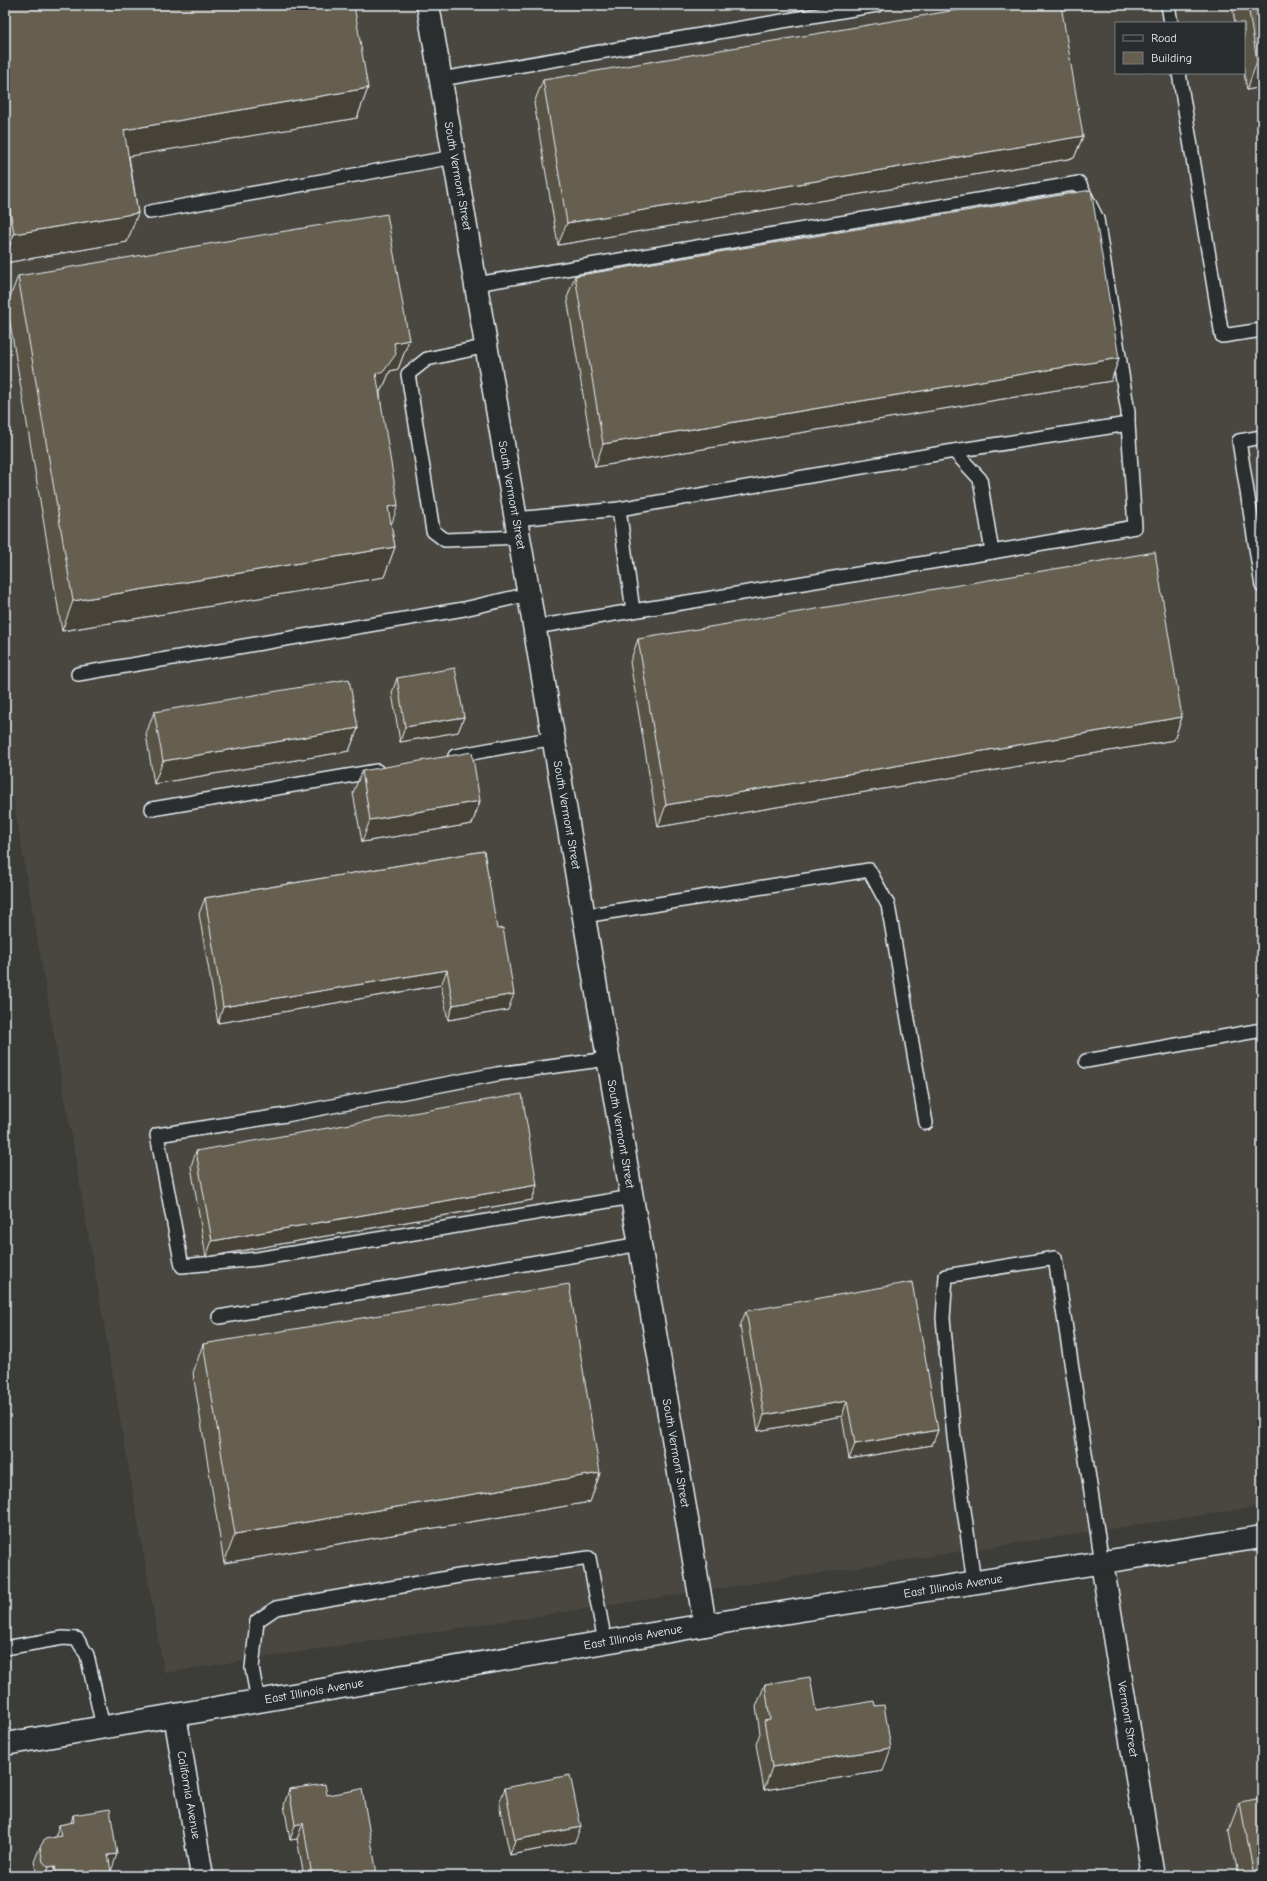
<svg xmlns="http://www.w3.org/2000/svg" width="1267" height="1881" font-family="'Comic Neue',sans-serif">
  <style>
    .built { fill: #49463f; fill-rule: evenodd }
    .lines { fill: none; stroke-linecap: round; stroke-linejoin: round }
    .lane-casing { stroke: #e8f1f8; stroke-width: 16 }
    .street-casing { stroke: #e8f1f8; stroke-width: 25 }
    .secondary-casing { stroke: #e8f1f8; stroke-width: 25 }
    .lane { stroke: #2a2d2e; stroke-width: 13 }
    .street { stroke: #2a2d2e; stroke-width: 22 }
    .secondary { stroke: #2a2d2e; stroke-width: 22 }
    .wall { fill: #585244; stroke: #e8f1f8 }
    .shaded-wall { fill: #474237; stroke: #e8f1f8 }
    .building { fill: #665f4f; stroke: #e8f1f8 }
    .labels { text-anchor: middle; stroke-width: 4; stroke-linejoin: round; paint-order: stroke }
    .street-label { font-size: 12px; fill: #e8f1f8; stroke: #2a2d2e }
  </style>
  <rect width="100%" height="100%" fill="#3c3c38"/>
  <filter id="ink" filterUnits="userSpaceOnUse"><feTurbulence type="fractalNoise" baseFrequency=".025" numOctaves="2"/><feDisplacementMap in="SourceGraphic" scale="8" xChannelSelector="R" yChannelSelector="G"/><feConvolveMatrix kernelMatrix="1 2 1 2 8 2 1 2 1" color-interpolation-filters="sRGB"/></filter>
  <g filter="url(#ink)">
    <g class="built">
      <path d="M5,5h1257v1501l-1098,167 -159,-921zM1116,23h128v50h-128z"/>
      <path d="M1262,1537v339h-109l-51,-313z"/>
    </g>
    <g class="lines">
      <g class="lane-casing">
        <g id="lane">
          <path d="M1168,5l3,18"/>
          <path d="M1179,73l43,263 40,-6"/>
          <path d="M441,79l436,-74"/>
          <path d="M150,212l304,-55"/>
          <path d="M476,284l603,-101 18,36 31,193v12"/>
          <path d="M487,346l-60,13 -19,15 25,157 12,9 75,-3"/>
          <path d="M1262,437l-23,4 23,145"/>
          <path d="M954,451l174,-27 7,103 -143,25"/>
          <path d="M619,509l14,102"/>
          <path d="M516,519l103,-10 335,-58 26,28 12,73 -457,75"/>
          <path d="M78,674l386,-65 65,-15"/>
          <path d="M455,756l99,-18"/>
          <path d="M152,809l225,-38"/>
          <path d="M584,916l285,-46 19,35 38,218"/>
          <path d="M608,1059l-111,15 -211,41 -129,20 25,131 75,-7 375,-62"/>
          <path d="M1086,1061l176,-31"/>
          <path d="M219,1317l421,-73"/>
          <path d="M974,1583l-20,-146 -11,-119 3,-42 109,-18 47,305"/>
          <path d="M5,1648l58,-10 14,1 10,16 16,72"/>
          <path d="M258,1701l-6,-33 5,-47 19,-13 183,-32 130,-18 16,84"/>
        </g>
      </g>
      <g class="street-casing">
        <g id="street">
          <path d="M428,5l277,1620"/>
          <path d="M1102,1563l51,313"/>
          <path d="M175,1715l27,161"/>
        </g>
      </g>
      <g class="secondary-casing">
        <path id="secondary" d="M5,1744l700,-119 557,-88"/>
      </g>
      <use href="#lane" class="lane"/>
      <use href="#street" class="street"/>
      <use href="#secondary" class="secondary"/>
    </g>
    <g class="wall">
      <path d="M5,5l363,83 -11,30 -228,38 9,57 -11,29 -122,21z"/>
      <path d="M1232,5h30v82l-15,3 -3,-17v-50h-9z"/>
      <path d="M543,80l540,56 -9,22 -516,87 -24,-142z"/>
      <path d="M18,276l391,64 -11,29 -8,2 -5,12 -5,9 11,133 4,22 -11,30 -322,54 -55,-326z"/>
      <path d="M575,276l544,82 -8,23 -516,86 -28,-169z"/>
      <path d="M638,639l544,78 -8,23 -516,87 -28,-165z"/>
      <path d="M397,678l67,39 -6,15 -58,10 -8,-49z"/>
      <path d="M154,712l204,16 -9,23 -195,33 -8,-50z"/>
      <path d="M362,771l118,30 -8,23 -110,18 -9,-49z"/>
      <path d="M484,851l24,159 -60,10 -7,-35 -223,38 -19,-109 6,-16z"/>
      <path d="M196,1151l341,34 -5,15 -326,57 -15,-91z"/>
      <path d="M746,1311l192,119 -6,15 -83,14 -7,-43 -84,15 -18,-105z"/>
      <path d="M203,1344l397,129 -10,29 -366,61 -31,-190z"/>
      <path d="M765,1684l51,27 67,60 -119,19 -8,-46 4,-11 -4,-26z"/>
      <path d="M505,1788l70,54 -65,13 -11,-51z"/>
      <path d="M289,1789l38,6 49,81h-72l-7,-37 -7,1 -6,-35z"/>
      <path d="M1240,1803l22,73h-25l-8,-44z"/>
      <path d="M73,1815l39,54h-1l1,7h-75l-3,-14 6,-15 15,-10 4,-12 12,-2z"/>
    </g>
    <g class="shaded-wall">
      <path d="M1262,60v27l-15,3 10,-29z"/>
      <path d="M368,88l-11,30 -244,41 11,-29z"/>
      <path d="M1083,136l-9,22 -516,87 9,-22z"/>
      <path d="M138,213l-11,29 -122,21v-5l9,-24z"/>
      <path d="M409,340l-11,29 -8,2 -5,12 -11,18 2,-28 18,-30z"/>
      <path d="M1119,358l-8,23 -516,86 8,-23z"/>
      <path d="M398,505l-10,29v-27z"/>
      <path d="M395,547l-11,30 -322,54 11,-30z"/>
      <path d="M464,717l-6,15 -58,10 5,-15z"/>
      <path d="M1182,717l-8,23 -516,87 8,-22z"/>
      <path d="M358,728l-9,23 -195,33 9,-23z"/>
      <path d="M480,801l-8,23 -110,18 8,-22z"/>
      <path d="M447,970l-6,15 -223,38 5,-16z"/>
      <path d="M514,994l-6,16 -60,10 5,-15z"/>
      <path d="M537,1185l-5,15 -326,57 6,-16z"/>
      <path d="M847,1401l-5,15 -84,15 6,-16z"/>
      <path d="M938,1430l-6,15 -83,14 6,-15z"/>
      <path d="M600,1473l-10,29 -366,61 11,-29z"/>
      <path d="M891,1748l-8,23 -119,19 8,-23z"/>
      <path d="M303,1823l-6,16 -7,1 5,-15z"/>
      <path d="M581,1827l-6,15 -65,13 5,-15z"/>
      <path d="M117,1854l-5,15 -9,2 5,-16z"/>
      <path d="M55,1866l-3,10h-6l3,-9z"/>
      <path d="M377,1874l-1,2h-10z"/>
    </g>
    <g class="building">
      <path d="M5,5h349l14,83 -244,42 14,83 -124,21 -9,-53z"/>
      <path d="M986,5h75l22,131 -516,87 -24,-143z"/>
      <path d="M1248,5h14v55l-5,1z"/>
      <path d="M1091,190l28,168 -516,86 -28,-168z"/>
      <path d="M387,214l22,126 -15,3 2,11 -12,17 -8,2 22,132 -10,2 7,40 -322,54 -55,-325z"/>
      <path d="M1155,552l27,165 -516,88 -28,-166z"/>
      <path d="M455,668l9,49 -59,10 -8,-49z"/>
      <path d="M349,679l9,49 -195,33 -9,-49z"/>
      <path d="M472,752l8,49 -110,19 -8,-49z"/>
      <path d="M484,851l13,78 6,-1 11,66 -61,11 -6,-35 -224,37 -18,-109z"/>
      <path d="M522,1094l15,91 -325,56 -16,-90z"/>
      <path d="M912,1282l26,148 -83,14 -8,-43 -83,14 -18,-104z"/>
      <path d="M569,1284l31,189 -365,61 -32,-190z"/>
      <path d="M810,1677l6,34 58,-10 1,5 9,-1 7,43 -119,19 -8,-46 6,-1 -5,-36z"/>
      <path d="M570,1775l11,52 -66,13 -10,-52z"/>
      <path d="M325,1784l2,11 35,-6 15,85 -11,2h-54l-9,-53 -8,2 -6,-36z"/>
      <path d="M1262,1799v77h-9l-13,-73z"/>
      <path d="M110,1809l7,45 -9,1 4,21h-55l-2,-10 -6,1 -6,-5 -3,-15 5,-8 16,-3 -2,-11 15,-3 -1,-7z"/>
    </g>
  </g>
  <g class="labels">
    <g class="street-label">
      <text transform="translate(458 176) rotate(80)" y="4">South Vermont Street</text>
      <text transform="translate(512 495) rotate(80)" y="4">South Vermont Street</text>
      <text transform="translate(567 815) rotate(80)" y="4">South Vermont Street</text>
      <text transform="translate(621 1134) rotate(80)" y="4">South Vermont Street</text>
      <text transform="translate(676 1453) rotate(80)" y="4">South Vermont Street</text>
      <text transform="translate(953 1586) rotate(-9)" y="4">East Illinois Avenue</text>
      <text transform="translate(633 1637) rotate(-10)" y="4">East Illinois Avenue</text>
      <text transform="translate(314 1691) rotate(-10)" y="4">East Illinois Avenue</text>
      <text transform="translate(1128 1719) rotate(81)" y="4">Vermont Street</text>
      <text transform="translate(189 1795) rotate(80)" y="4">California Avenue</text>
    </g>
  </g>
  <rect width="1267" height="1881" fill="none" stroke="#2a2d2e" stroke-width="20"/>
  <rect x="10" y="10" width="1247" height="1861" fill="none" stroke="#e8f1f8" stroke-width="1.5" filter="url(#ink)"/>
  <rect x="1115" y="22" width="130" height="52" fill="#2a2d2e" stroke="#767b7f"/>
  <rect x="1123" y="35" width="20" height="6" fill="#2a2d2e" stroke="#767b7f"/>
  <text x="1151" y="42" font-size="12" fill="#e8f1f8">Road</text>
  <rect x="1123" y="52" width="20" height="12" fill="#665f4f" stroke="#767b7f"/>
  <text x="1151" y="62" font-size="12" fill="#e8f1f8">Building</text>
</svg>
